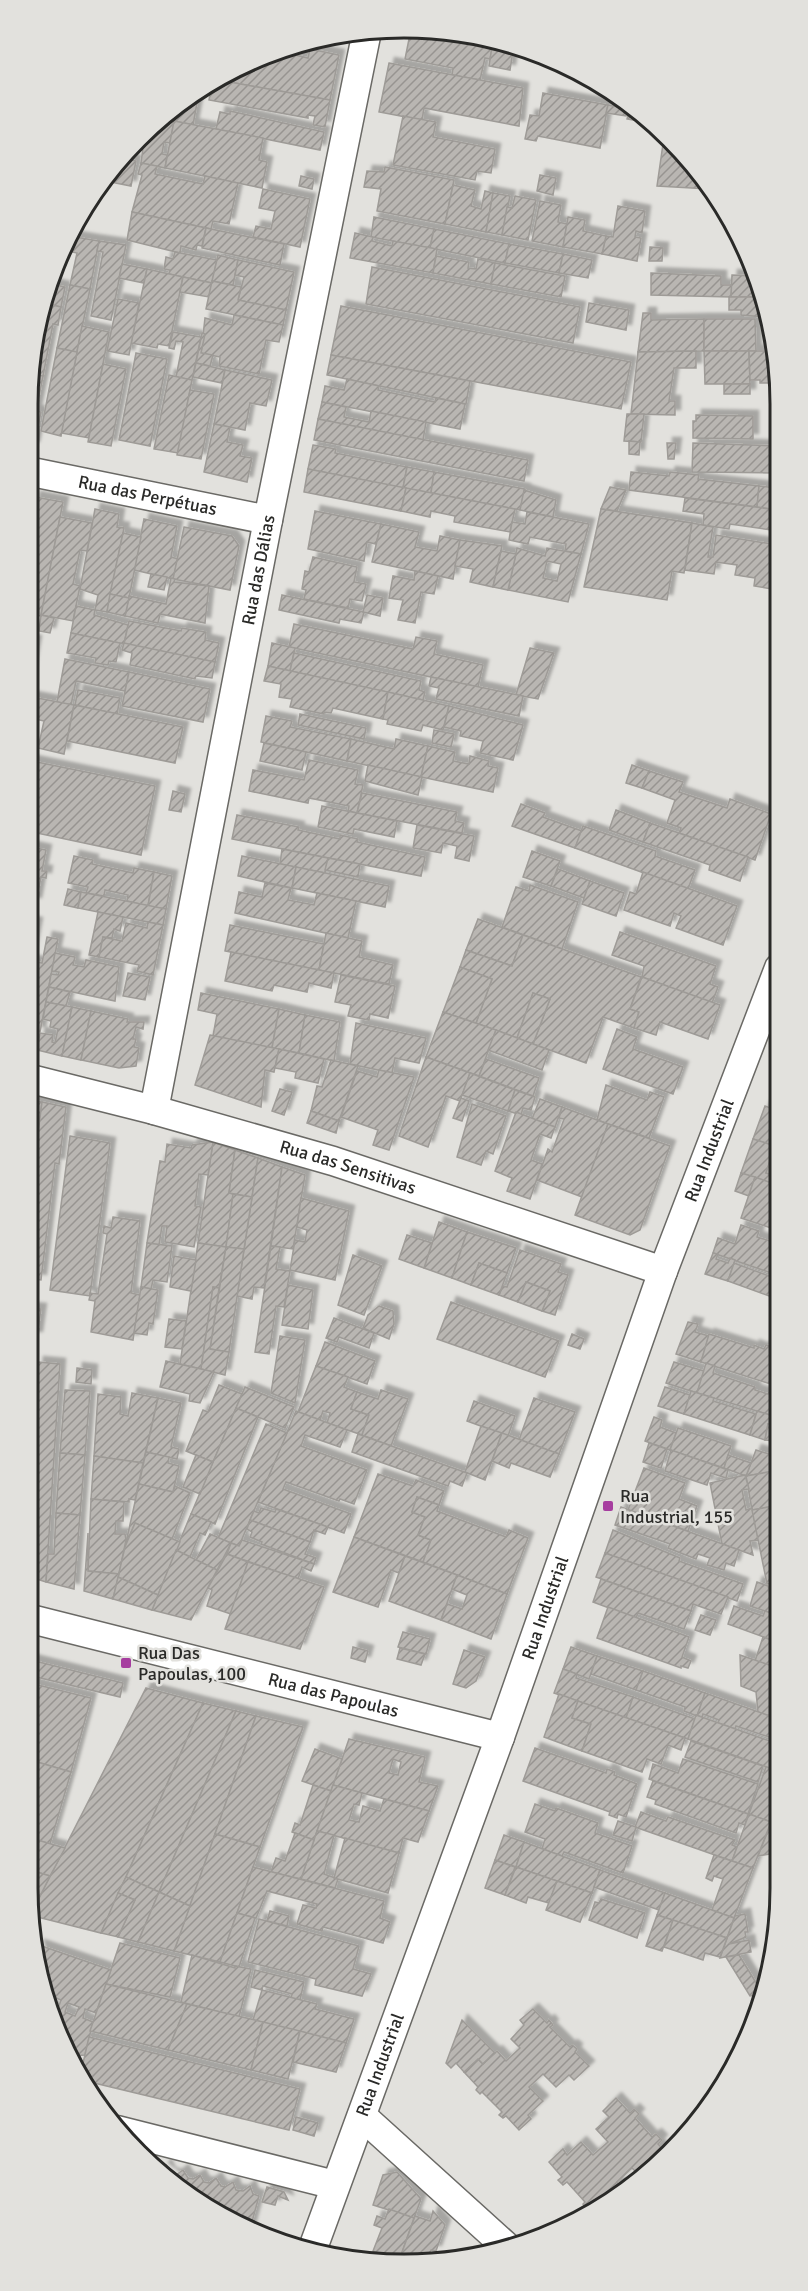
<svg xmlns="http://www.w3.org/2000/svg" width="808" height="2291" font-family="Signika,sans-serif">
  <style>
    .building { fill: url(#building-hatch); stroke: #9e9b97; stroke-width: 1.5; fill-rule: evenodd; filter: url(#shadow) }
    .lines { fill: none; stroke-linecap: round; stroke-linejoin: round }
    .street-casing { stroke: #6a6965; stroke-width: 31 }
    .street { stroke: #fff; stroke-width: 28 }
    .poi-dot { fill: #a63d9f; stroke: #e2e1dd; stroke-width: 2 }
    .labels { text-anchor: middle; stroke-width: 5; stroke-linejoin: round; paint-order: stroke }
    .street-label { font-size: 18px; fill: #2a2a28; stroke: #e2e1dd }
    .poi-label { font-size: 18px; fill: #2a2a28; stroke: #e2e1dd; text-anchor: start }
    .rim { fill: none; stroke: #2a2a28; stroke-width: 3 }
  </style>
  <defs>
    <pattern id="building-hatch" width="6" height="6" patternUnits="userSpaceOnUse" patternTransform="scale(1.5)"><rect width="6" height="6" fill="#b9b6b2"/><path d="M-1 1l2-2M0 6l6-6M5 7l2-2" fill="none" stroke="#979491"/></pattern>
    <filter id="shadow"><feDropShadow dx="5.5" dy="-5.5" stdDeviation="1.5" flood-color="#0004"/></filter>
  </defs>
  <rect width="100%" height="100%" fill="#e2e1dd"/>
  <g class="building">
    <path d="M410,34l52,3v2l31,6 -3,14 -5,-1 -5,22 -28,-5 1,-7 -48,-9z"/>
    <path d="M492,47l21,4 -3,19 -21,-4z"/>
    <path d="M310,49l29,6 -9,45 -117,-21 74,-26 21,5z"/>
    <path d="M389,63l134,25 -4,38 -95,-18 -2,12 -43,-8z"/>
    <path d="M213,79l117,21 -5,27 -12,-2 2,-9 -7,-1v3l-99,-18z"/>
    <path d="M543,93l65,12 -8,43 -62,-12 -2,5 -11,-2 5,-24 9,1z"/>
    <path d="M189,101l8,2 -4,22 -19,-4 2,-9z"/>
    <path d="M608,105l20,4 -2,7 -20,-3z"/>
    <path d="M630,109h1l18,14 -22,-4z"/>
    <path d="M230,111l94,21 -4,18 -104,-21 4,-17 10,2z"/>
    <path d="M176,112l-6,31 -6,-1 -2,12 5,1 -2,13 -24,-5 3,-23z"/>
    <path d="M403,116l33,6 -3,15 62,12 -4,24 -14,-2 -2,9 -82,-15z"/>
    <path d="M174,121l89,17 -4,22 8,2 -5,26 -97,-20z"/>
    <path d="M664,137l23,18 21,34 -51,-3z"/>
    <path d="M123,158l13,3 -5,25 -21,-4 2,-14z"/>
    <path d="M141,163l16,3 -2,8 48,10 2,-8 33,7 -9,41 -16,-3 -2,8 -79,-17 10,-37 -4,-1z"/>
    <path d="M385,167l69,13 -9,44 -68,-13 4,-22 -17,-2 3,-16 17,1z"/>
    <path d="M540,175l16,3 -3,17 -16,-4z"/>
    <path d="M301,176l13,3 -2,10 -13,-3z"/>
    <path d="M453,185l22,5 -4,16 10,3 4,-18 8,2 -7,39 -41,-8z"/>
    <path d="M263,189l47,10 -10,48 -47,-10 3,-11 15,3 4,-18 -16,-3z"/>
    <path d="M493,193l17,3 -8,39 -16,-3z"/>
    <path d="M515,196l21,4 -8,40 -26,-5 5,-28 5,1z"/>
    <path d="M540,201l21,4 -3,17 9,2 -4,23 -31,-6z"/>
    <path d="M618,206l27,5 -3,22 -6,-2 -1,6 6,1 -4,23 -35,-7 4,-18 7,1z"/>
    <path d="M132,212l74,16 -4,18 -5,-1 -1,5 -15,-4 -1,7 -53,-13z"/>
    <path d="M374,217l60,12 -4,19 -59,-11z"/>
    <path d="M568,217l17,3 -2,11 23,5 -4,18 -39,-7z"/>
    <path d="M206,228l78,16 -4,21 -78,-17z"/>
    <path d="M434,229l75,15 -4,19 -75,-15z"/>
    <path d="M355,233l18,4 -1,4 20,5 1,-5 44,8 -4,24 -83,-15z"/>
    <path d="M75,237l24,4 -9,48 -20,-4 7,-32 -5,-1z"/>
    <path d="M99,241l27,4 -15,75 -20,-4 12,-64 -6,-1z"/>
    <path d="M509,244l54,10 -4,19 -54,-10z"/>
    <path d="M650,247l13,1 -1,13h-13z"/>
    <path d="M175,252l42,8 -5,23 -43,-9 1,-4 -6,-1 2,-12 7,2z"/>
    <path d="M563,254l29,6 -4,18 -29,-5z"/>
    <path d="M218,255l20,5 -5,25 -21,-4z"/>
    <path d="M436,256l33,6 -1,6 8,1 2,-10 17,4 -4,21 -58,-11z"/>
    <path d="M238,260l56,12 -8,38 -48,-10 6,-23 -9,-2z"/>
    <path d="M495,263l70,13 -4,21 -70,-13z"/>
    <path d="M122,264l25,5 -3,14 -25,-5z"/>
    <path d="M372,267l208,40 -7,36 -207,-39z"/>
    <path d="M147,269l36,8 -14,69 -11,-2 -1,4 -26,-5z"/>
    <path d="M651,273l70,3v9h11l-1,12 -80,-2z"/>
    <path d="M732,275l22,1 6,21h-29z"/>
    <path d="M183,277l29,6 -3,14 -29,-5z"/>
    <path d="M212,281l29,6 -3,13 48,10 -3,15 -77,-16z"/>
    <path d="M51,284l14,3 -4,20 -18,-4z"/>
    <path d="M70,285l20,4 -13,63 -20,-4z"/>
    <path d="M729,297h31l6,20 -25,-2v-5h-12z"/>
    <path d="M118,299l21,4 -10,52 -22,-4z"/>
    <path d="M43,300v3l18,4 -3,18 -5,-1 -10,52 -12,-2 9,-67z"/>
    <path d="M589,303l40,7 -3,20 -40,-8z"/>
    <path d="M341,306l290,56 -10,47 -290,-54z"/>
    <path d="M643,313h8v7l53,-1v32l-66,1z"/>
    <path d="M234,315l49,10 -4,17 -13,-2 -7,34 -40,-8 1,-9 -19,-4 4,-35 27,7z"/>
    <path d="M704,319h51l1,32h-52z"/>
    <path d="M82,326l27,6 -20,106 -28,-5z"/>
    <path d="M173,332l28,5 -9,43 -16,-3 7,-35 -7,-1 -2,8 -5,-1z"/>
    <path d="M202,333l3,1 -4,19 12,2 -3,11 -14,-3z"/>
    <path d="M771,333l6,18h-10v-15z"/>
    <path d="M57,348l20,4 -16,84 -20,-5z"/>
    <path d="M696,351v17h-22l-5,33h6v14l-44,-1 7,-62z"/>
    <path d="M704,351h45l1,33h-45z"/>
    <path d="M749,351h28l1,32h-18v-3h-10z"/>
    <path d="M136,353l31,6 -17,87 -31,-6z"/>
    <path d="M331,355l139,26 -4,23 -139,-29z"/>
    <path d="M196,363l29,7 -3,13 -29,-6z"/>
    <path d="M103,364l23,5 -15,77 -23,-4z"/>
    <path d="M225,370l47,10 -6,26 -16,-3 -5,27 -31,-6z"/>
    <path d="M31,374l12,2 -7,35 5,1 -7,35 -7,-1v-42z"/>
    <path d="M169,375l23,5 -14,73 -24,-4z"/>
    <path d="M347,379l32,7 -1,4 57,12 1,-4 29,6 -5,25 -138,-27 3,-16 19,4z"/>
    <rect x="724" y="384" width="26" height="10"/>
    <path d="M190,390l24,4 -13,65 -24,-4z"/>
    <path d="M322,402l24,5 -2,10 25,5 2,-11 55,11 -3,18 -105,-21z"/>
    <path d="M627,414h17l-3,28 -17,-1z"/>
    <path d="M696,415l57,1v23l-60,-1v-17h3z"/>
    <path d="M318,419l210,41 -4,21 -210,-41z"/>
    <path d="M214,424l16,3 -3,15 16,3 -3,11 12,2 -5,24 -43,-10z"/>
    <path d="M774,435h4v11l-4,-1z"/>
    <path d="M629,441l11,1 -1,13 -10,-1z"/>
    <path d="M667,443h9l-2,16h-6z"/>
    <path d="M693,443l84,3v27l-85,-1z"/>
    <path d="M313,445l23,4 -1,4 72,14 -4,21 -95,-19z"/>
    <path d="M777,446h1v38h-2z"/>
    <path d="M407,467l27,5 -3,21 -28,-5z"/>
    <path d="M308,469l98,19 -5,23 -97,-19z"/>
    <path d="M434,472l91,17 -5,21 -89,-17z"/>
    <path d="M631,472l38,4 1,-4 29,3 -1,4 61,7 -2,21 -128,-17z"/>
    <path d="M759,486l19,2v22l-21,-3z"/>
    <path d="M610,487l16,3 -9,21 -16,-2z"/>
    <path d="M406,488l109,21 -5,23 -56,-10 1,-6 -24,-5 -1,6 -29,-6z"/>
    <path d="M524,490l32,10 -3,17 -33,-7z"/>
    <path d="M27,495l4,1 -4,21z"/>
    <path d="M35,497l28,5 -22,114 -14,-2v-75z"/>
    <path d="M685,498l93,12v21l-48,-7 -1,5 -26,-4 1,-11 -21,-3z"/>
    <path d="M95,509l24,5 -2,13 7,1 -17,84 -12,-2 3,-15 -18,-6z"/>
    <path d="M601,509l91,14 -8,50 -12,-2 -5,29 -83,-13z"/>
    <path d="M315,511l66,13 -5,20 -9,-2 -3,19 -56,-12z"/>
    <path d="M527,512l62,12 -8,30 -16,-3 1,-7 -36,-7 -2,7 -19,-4 3,-18 13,2z"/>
    <path d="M60,517l32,6 -5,28 -7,-1 -7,34 7,2 -7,35 -32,-6z"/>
    <path d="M144,519l33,7 -6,31 7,2 -5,20 -39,-9z"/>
    <path d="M692,523l21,4 -5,30h5l3,-22 62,10v45l-24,-4 1,-8 -20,-3 2,-10 -21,-3 -2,12 -29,-4z"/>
    <path d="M381,524l38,8 -4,15 22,4 3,-15 20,4 -7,39 -81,-17z"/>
    <path d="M184,527l48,9 7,10 -9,44 -57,-11z"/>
    <path d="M123,533l18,4 -12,61 -19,-4z"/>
    <path d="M460,540l42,6 -9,41 -23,-5 3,-13 -18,-3z"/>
    <path d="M517,548l28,8 2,-8 34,6 -13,48 -60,-12zM547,561l14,3 -4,17 -14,-3z"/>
    <path d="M501,551l15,3 -8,36 -15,-3z"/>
    <path d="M313,557l44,10 -3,15 12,2 -4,17 -12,-2 -2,9 -44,-9 2,-9 -4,-1 3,-18 4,1z"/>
    <path d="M415,571l23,5 -4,18 -13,-2 -6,31 -17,-3 5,-20 -14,-2 4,-22 21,4z"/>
    <path d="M151,574l16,3 -3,13 -16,-3z"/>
    <path d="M171,578l4,1 -1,3 35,4 -4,37 -45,-9 -2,9 -33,-7 4,-20 37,8z"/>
    <path d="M110,594l19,4 -4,18 -18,-4z"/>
    <path d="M282,595l82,17 -3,11 -21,-4 -1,4 -60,-13z"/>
    <path d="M367,595l16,3 -3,18 -17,-4z"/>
    <path d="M76,606l19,4 -1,5 34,10 -4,19 -53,-11z"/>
    <path d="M41,615l13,3 -4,15 -11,-2z"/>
    <path d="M129,621l52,10 1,-3 24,4 -1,8 14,3 -4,19 -91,-18z"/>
    <path d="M294,624l119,25 3,-12 21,4 -3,13 49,11 -5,22 -189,-40z"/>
    <path d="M71,633l49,10 -4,19 -7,-1 -1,4 -13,-2 1,-5 -29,-5z"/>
    <path d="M27,639l9,2 -9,51z"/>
    <path d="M124,643l91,19 -3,16 -16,-2 -1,3 -65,-14 2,-12 -10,-3z"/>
    <path d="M272,643l23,5 -5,23 -22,-5z"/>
    <path d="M530,648l24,5 -16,46 -22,-4z"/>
    <path d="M294,653l127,28 -2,9 6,2 -2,8 -133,-29z"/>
    <path d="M65,659l64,13 -4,19 -49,-10 -5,24 -14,-3z"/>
    <path d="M268,666l120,26 -5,27 -50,-11 -2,5 -7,-1v2l-34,-7 2,-8 -13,-2 2,-13 -17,-3z"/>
    <path d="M129,672l81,17 -7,33 -81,-16z"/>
    <path d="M431,677l92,19 -4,20 -83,-17 3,-11 -10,-2z"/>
    <path d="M78,690l42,8 -3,16 -42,-9z"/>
    <path d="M388,692l61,14 -6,24 -20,-5 -2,6 -34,-7 1,-4 -5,-1z"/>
    <path d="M27,696l47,9 -10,49 -26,-6 6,-27 -17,-4z"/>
    <path d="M74,705l109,22 -8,36 -108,-22z"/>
    <path d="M449,706l74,19 -10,35 -33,-7 3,-12 -23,-5 1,-5 -17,-4z"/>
    <path d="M300,714l66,14 -2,11 -66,-14z"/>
    <path d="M266,716l26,5 -2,6 61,12 -4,22 -86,-19z"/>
    <path d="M434,730l20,4 -3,13 -19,-4z"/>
    <path d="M351,739l43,10 2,-10 32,7 -7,31 -74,-16z"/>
    <path d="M264,743l42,9 -4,18 -42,-9z"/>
    <path d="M428,746l27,6 -2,9 16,3 1,-8 19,5 -1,5 10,2 -5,24 -72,-15z"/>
    <path d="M27,760l128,26 -14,69 -114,-24z"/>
    <path d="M309,760l49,10 -3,14 8,1 -6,28 -9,-2 1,-5 -40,-8 -1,5 -59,-12 4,-21 51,10z"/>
    <path d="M368,765l54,12 -4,18 -53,-14z"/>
    <path d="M632,765l17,6 -7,17 -16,-5z"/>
    <path d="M649,771l34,11 -4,10 48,16 3,-9 41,15 -16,46 -76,-27 2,-5 -14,-5 8,-23 -33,-12z"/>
    <path d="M173,791l12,3 -4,18 -12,-2z"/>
    <path d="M362,793l95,19 -2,9 9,2 -2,10 -105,-20z"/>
    <path d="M521,804l24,9 -2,4 39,14 -7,17 -63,-22z"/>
    <path d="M322,806l75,15 -3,16 -40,-8 -1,5 -35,-7z"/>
    <path d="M616,810l34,13 -7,19 -34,-12z"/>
    <path d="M237,815l62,12 -1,3 42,9v-4l18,4 -1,3 68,15 -4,19 -189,-37z"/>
    <path d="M650,823l98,34 -8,24 -31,-11 1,-5 -67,-23z"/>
    <path d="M417,825l57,11 -5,25 -14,-3 2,-12 -14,-3 -2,10 -28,-5z"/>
    <path d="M583,826l73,25 -1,5 40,14 -7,19 -113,-41z"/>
    <path d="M27,846l19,4 -4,21h5l-1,7 -5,-1 -5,26 -9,-2z"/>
    <path d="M282,849l46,9 -3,15 -45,-9z"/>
    <path d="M532,851l28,10 -9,25 -28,-9z"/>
    <path d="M74,856l19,4 -1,4 41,9 1,-5 20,4 -6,34 -21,-5 1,-6 -23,-5 -1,6 -18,-3 2,-6 -20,-4z"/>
    <path d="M242,856l54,11 -4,21 -54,-12z"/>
    <path d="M328,858l32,6 -2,13 -33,-7z"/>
    <path d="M296,867l93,19 -4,21 -93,-19z"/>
    <path d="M558,869l32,12 -6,17 -33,-12z"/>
    <path d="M154,872l18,4 -6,33 -18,-3z"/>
    <path d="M643,872l94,34 -14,39 -47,-17 5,-12 -7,-3 -4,13 -46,-16 6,-18 6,2z"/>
    <path d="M590,881l34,12 -8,23 -34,-12z"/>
    <path d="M265,883l26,5 -3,12 26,5 3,-12 39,8 -8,37 -113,-25 4,-21 23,5z"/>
    <path d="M530,885l48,17 -16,47 -60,-22 14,-40 13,4z"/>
    <path d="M68,889l13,3 -3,16 -14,-3z"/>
    <path d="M81,892l85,17 -3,16 -85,-17z"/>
    <path d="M98,912l25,5 -3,14 -6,-2 -2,9 -9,-1 -4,20 -10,-2z"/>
    <path d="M478,919l45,16 -11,31 -46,-16z"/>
    <path d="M27,921l10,2 -8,43 -2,-1z"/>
    <path d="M148,922l15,3 -10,50 -16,-4 2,-6 -40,-8 4,-20 19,4 4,-18 21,5z"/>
    <path d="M230,925l94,19 -5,26 -94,-19z"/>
    <path d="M620,932l96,34 -6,18 8,3 -6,16 -70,-26 2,-11 -32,-11z"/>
    <path d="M326,933l36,8 -3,16 34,8 -4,19 -70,-14z"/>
    <path d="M523,935l118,42 -11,32 9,3 -5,16 -31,-11 -17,46 -53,-19 17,-45 -17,-6 -16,45 -41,-15 16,-44 -32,-12 6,-17 46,16z"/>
    <path d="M47,937l11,2 -18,93 -13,-2v-37l6,-32 9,2z"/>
    <path d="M231,952l103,21 -3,15 -22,-5 -2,9 -33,-7 -2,6 -47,-10z"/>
    <path d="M55,953l20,4 -2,8 11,2 2,-7 33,7 -4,34 -66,-14 2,-13 7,1 1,-3 -7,-1z"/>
    <path d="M460,967l32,12 -16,44 -33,-11z"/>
    <path d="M128,973l22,4 -5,23 -22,-4z"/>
    <path d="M341,975l54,11 -7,32 -18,-4 -1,6 -21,-4 3,-11 -16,-3z"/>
    <path d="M642,977l78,28 -12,34 -48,-17 -4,13 -22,-7 5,-16 -9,-3z"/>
    <path d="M49,987l21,5 -4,14 -20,-4z"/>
    <path d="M201,993l78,16 -7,39 -59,-12 4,-22 -19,-4z"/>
    <path d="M533,993l17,6 -17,45 -16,-6z"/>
    <path d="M46,1002l26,5 -10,49 -25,-6 3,-17 13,2 -1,7 3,1 3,-14 -8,-2 1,-6 -8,-2z"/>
    <path d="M72,1007l19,4 -10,49 -19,-4z"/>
    <path d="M279,1009l26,6 -6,38 -27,-5z"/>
    <path d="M91,1011l37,8 -1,3h17l-1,7 -7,-2 -3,12h3l-2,8 5,1 -3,18 -17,2 -38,-8z"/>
    <path d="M443,1012l53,18 -17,46 -53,-19z"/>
    <path d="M305,1015l35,7 -6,39 -35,-8z"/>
    <path d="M356,1023l70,15 -7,25 -24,-5 -3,15 -42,-9z"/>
    <path d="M617,1029l20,8 -4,12 50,18 -10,27 -70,-25z"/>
    <path d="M496,1030l53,20 -7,20 -54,-20z"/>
    <path d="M210,1035l69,14 -5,23 -9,-2 -4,37 -66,-22z"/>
    <path d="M279,1049l45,10 -6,24 -23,-5 1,-6 -21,-4z"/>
    <path d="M426,1057l44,16 -10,28 -14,-5 -18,51 -29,-11z"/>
    <path d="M486,1059l53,19 -6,18 -54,-20z"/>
    <path d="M331,1060l27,6 -19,55 -28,-10 6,-25 5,1z"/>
    <path d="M779,1065v23l-7,-2z"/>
    <path d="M379,1070l35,7 -25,73 -16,-5 5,-15 -37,-13 16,-46 20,6z"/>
    <path d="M470,1073l45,17 -7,21 -46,-16z"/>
    <path d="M606,1085l41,15 3,-8 14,5 -15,41 -52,-18z"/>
    <path d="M280,1089l12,3 -8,23 -12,-4z"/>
    <path d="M515,1090l20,7 -4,13 -8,-2 -2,7 -13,-4z"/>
    <path d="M461,1098l8,3 -7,20 -9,-3z"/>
    <path d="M27,1099l15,3 -15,118z"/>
    <path d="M540,1099l22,8 -7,20 -23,-8z"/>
    <path d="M42,1102l24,5 -7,57 -4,-1 -14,117 -14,-2v-58z"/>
    <path d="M472,1104l34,12 -13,38 -7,-3 -5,14 -24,-8z"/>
    <path d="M765,1106l14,5v12l-7,22 -19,-6z"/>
    <path d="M562,1107l46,17 -26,73 -45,-17 11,-31 4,3 12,-33 -5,-1z"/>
    <path d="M311,1111l28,10 -3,12 -29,-10z"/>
    <path d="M516,1112l39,15 -4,11 -11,-4 -9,26 11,4 -12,35 -23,-8 5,-13 -17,-7z"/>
    <path d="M779,1123v25l-7,-3z"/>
    <path d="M608,1124l62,22 -30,84 -10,5 -55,-20z"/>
    <path d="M70,1136l40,7 -20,153 -40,-6z"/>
    <path d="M753,1139l22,7 -9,27 6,2 -3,8 -28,-10z"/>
    <path d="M213,1142l22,8 -6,43 4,1 -7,53 -28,-4z"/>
    <path d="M213,1142l-5,33 -9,-1 -4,32 6,1 -7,40 -29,-5 2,-16h-5l-3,19 -12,-2 13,-82 5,1 2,-18 24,4 1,-3z"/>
    <path d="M775,1146l4,2v29l-13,-4z"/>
    <path d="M235,1150l23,8 -6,39 -23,-4z"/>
    <path d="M258,1158l24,9 -18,121 -10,-1 -2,12 -15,-3z"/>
    <path d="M282,1167l23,8 -12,74 -22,-3z"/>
    <path d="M741,1173l14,4 -6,19 -14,-5z"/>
    <path d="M755,1177l25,9v45l-39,-13z"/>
    <path d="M233,1194l19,3 -8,52 -18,-2z"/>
    <path d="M301,1198l48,13 -14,69 -45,-10 5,-30 10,2 2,-12 -10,-3z"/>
    <path d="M113,1217l27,4 -9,72 9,2 -7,45 -42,-8 4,-31 -6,-1 1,-4v-3l8,1 9,-60 -4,-1 1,-7 7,2z"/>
    <path d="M439,1222l28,10 -15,46 -28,-10z"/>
    <path d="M741,1225l18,6 -2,6 23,7v32l-67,-23 5,-15 17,6z"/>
    <path d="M467,1232l49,16 -9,25 -28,-10 -8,22 -19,-7z"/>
    <path d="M407,1235l25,8 -8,25 -25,-9z"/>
    <path d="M147,1243l25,3 -5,36 -14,-2 -2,9 -10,-2z"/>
    <path d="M198,1243l28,4 -7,41 -6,-1 -12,82 -21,-5z"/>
    <path d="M271,1246l9,1 -4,22 14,2 -6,36 -8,-1 -7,48 -14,-2z"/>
    <path d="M226,1247l18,2 -15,103 -19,-3z"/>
    <path d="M520,1250l41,14 -3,8 10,3 -13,40 -13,-4 8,-20 -24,-9 -8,20 -19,-7 4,-9 4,1z"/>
    <path d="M713,1253l5,1 -2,5 12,4 2,-5 5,2 -7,21 -23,-7z"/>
    <path d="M353,1255l29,11 -18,49 -26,-10z"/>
    <path d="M174,1256l22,4 -5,31 -21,-4z"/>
    <path d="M479,1263l28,10 -8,22 -28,-10z"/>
    <path d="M734,1263l46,17v20l-52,-19z"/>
    <path d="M526,1282l24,9 -8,20 -24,-9z"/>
    <path d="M288,1285l25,5 -5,39 -26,-4z"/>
    <path d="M141,1287l17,3 -5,34 -4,-1 -2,12 -13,-2z"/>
    <path d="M213,1287l6,1 -9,61 19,3 -4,23 -24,-6z"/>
    <path d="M451,1302l108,39 -14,36 -108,-38z"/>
    <path d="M379,1306l14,5 1,13 -5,15 -26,-11 5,-13z"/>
    <path d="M28,1308l13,1 -4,28 -10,-1z"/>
    <path d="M334,1318l40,15 -5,15 -30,-11 -2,5 -11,-4z"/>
    <path d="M169,1319l17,2 -4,28 -17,-2z"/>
    <path d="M688,1322l10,2 -3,8 14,4 -8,26 -25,-8z"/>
    <path d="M572,1334l12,5 -4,10 -12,-4z"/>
    <path d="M709,1334l45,14v-3l10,4 2,-4 7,2 -2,3 9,3v34l-79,-25z"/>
    <path d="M280,1336l25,4 -10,63 -24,-10z"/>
    <path d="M325,1342l50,19 -8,23 -51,-18z"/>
    <path d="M166,1361l48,11 -14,31 -11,-2 1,-7 -30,-7z"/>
    <path d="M38,1362l22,2 -14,218 -19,-6v-92h4l1,-17h-5v-31h6l2,-21 -7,-1v-8h7l1,-15 -6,-1 1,-6h5z"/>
    <path d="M674,1362l30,9 -7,22 -31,-10z"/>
    <path d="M706,1363l9,3 -2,7 42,14v3l13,4 1,-2 11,4v22l-83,-25z"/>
    <path d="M316,1366l32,11 -4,10 13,5 -6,17 18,6 -7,20 -35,-12 3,-10 -7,-2 -3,9 -22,-8z"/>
    <path d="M77,1368l15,2 -1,14 -15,-2z"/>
    <path d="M219,1385l23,9 -29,68 -27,-11 17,-41 5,2z"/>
    <path d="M245,1387l49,20 -9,21 -49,-20z"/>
    <path d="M665,1387l25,8 -6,19 -26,-8z"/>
    <path d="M65,1390l25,1 -5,64 -25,-2z"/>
    <path d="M381,1390l27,9 -17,47 -29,-11 7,-20 -18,-6 6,-17 21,7z"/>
    <path d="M691,1391l23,7 -1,3 43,13 -6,21 -66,-21z"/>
    <path d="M132,1393l26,5 -15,65 -49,-7 4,-62 23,3 -1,17 8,2z"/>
    <path d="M158,1398l23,5 -10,44 8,2 -2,10 -31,-7z"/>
    <path d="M534,1398l41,14 -16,42 -40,-14z"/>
    <path d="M474,1401l41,15 -7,20 -41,-15z"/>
    <path d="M236,1408l22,9 -43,107 -24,-10z"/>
    <path d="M296,1411l51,19 -7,17 -35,-12 -4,11 66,24 -13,34 -14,-5 -1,2 -53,-19 -3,7 68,25 -7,19 -86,-31z"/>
    <path d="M757,1411l23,7 -1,9 -11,-3 -3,16 -15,-5z"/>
    <path d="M654,1417l8,3 -2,7 16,6 -6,17 -25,-9z"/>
    <path d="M780,1418v23h-3z"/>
    <path d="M266,1424l21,9 -48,113 -21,-8z"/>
    <path d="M768,1424l11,3 -2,14 -12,-1z"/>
    <path d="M481,1426l21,7 -17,47 -20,-8z"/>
    <path d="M678,1428l53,18 -7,22 -54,-18z"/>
    <path d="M502,1433l57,21 -9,23 -39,-14 -2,5 -17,-7z"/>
    <path d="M358,1434l109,39 -5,13 -12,-5 -2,5 -96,-34z"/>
    <path d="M649,1443l18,6 -6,19 -18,-6z"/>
    <path d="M671,1450l57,20 -2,8 -15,-5 -4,12 -42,-14z"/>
    <path d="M756,1450l23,7 1,13 -34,6z"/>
    <path d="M146,1452l23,5 -1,6 11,3 -6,26 -34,-8z"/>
    <path d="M60,1453l25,2 -5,60 -24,-2z"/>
    <path d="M196,1455l17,7 -13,32 -17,-7z"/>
    <path d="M728,1455l23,8 -5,13 -22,-8z"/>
    <path d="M94,1456l49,7 -8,37 -6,-1v3l-38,-3z"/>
    <path d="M644,1468l41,15 -6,16 18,7 -9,25 -60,-21z"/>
    <path d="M780,1470v35l-28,5 -6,-34z"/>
    <path d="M378,1474l35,12 3,-6 28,11 -5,14 -22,-8 -5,15 13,5 -7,18 13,5 -8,22 -69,-25z"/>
    <path d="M745,1475l4,14 -7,1 4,20 6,-2 7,32 -9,1 3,14 -31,-11 -12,-61z"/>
    <path d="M139,1484l34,8 2,-6 15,7 -18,46 -37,-16 -10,24z"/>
    <path d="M417,1497l22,8 -2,6 69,26 3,-7 19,8 -21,56 -84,-32 8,-22 -13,-5 7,-18 -13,-5z"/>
    <path d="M91,1499l33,3 -1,19h-7l-1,13h10l1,6 -7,34 -31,-3z"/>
    <path d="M780,1505v77l-13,2 -15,-74z"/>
    <path d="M621,1507l118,43 -5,16 -8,-3 -2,7 -17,-5 3,-7 -12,-4 -2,5 -28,-11 2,-4 -55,-19z"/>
    <path d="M261,1508l14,4 1,-3 52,18 -3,7 -11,-4 -4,12 -60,-22 4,-9 5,2z"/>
    <path d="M56,1513l24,2 -6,74 -28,-7 2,-28h6z"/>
    <path d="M191,1514l20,8 -6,13 -5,-2 -10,24 -14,-7z"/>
    <path d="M250,1520l60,22 -5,12 11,4 -2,6 -53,-20 1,-2 -12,-5 2,-5 -5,-3z"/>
    <path d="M135,1523l45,19 -22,53 -40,-18 7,-30z"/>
    <path d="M613,1530l67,28 -1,3 64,23 -6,17 -132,-48z"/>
    <path d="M88,1533v38l31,3 -6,25 -29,-8z"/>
    <path d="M210,1534l21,9 -14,27 -21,-10z"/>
    <path d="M354,1537l51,19 -6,17 -8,-3 -13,37 -45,-15z"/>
    <path d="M242,1540l72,24 -3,7 -9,-4 -4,12 -71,-25 4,-11 8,3z"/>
    <path d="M176,1550l41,20 -26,50 -39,-10z"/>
    <path d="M605,1553l123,44 -7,17 -28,-10 -2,7 -95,-34z"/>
    <path d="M227,1554l21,8 -17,52 -24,-8 5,-16 -4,-2z"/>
    <path d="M405,1556l52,19 -16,45 -52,-19z"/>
    <path d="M248,1562l76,25 -24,62 -75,-20z"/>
    <path d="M457,1575l50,19 -16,45 -50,-19 6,-16 15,5 5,-14 -15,-6z"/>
    <path d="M118,1577l40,18 -6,15 -39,-11z"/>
    <path d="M601,1579l90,32 -7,18 -46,-16 -2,5 -43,-16z"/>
    <path d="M757,1582l11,4 6,28 -24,-8z"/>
    <path d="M734,1606l29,10 2,-5 9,3 6,29 -52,-19z"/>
    <path d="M608,1607l81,30 -7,20 9,4 -3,7 -7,-2v2l-84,-30z"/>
    <path d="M701,1615l15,5 -6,15 -15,-5z"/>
    <path d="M780,1626v22l-4,-21z"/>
    <path d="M403,1632l27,7 -4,15 -28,-7z"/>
    <path d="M763,1637l17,6 1,26 -26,-8z"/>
    <path d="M353,1647l15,4 -3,11 -14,-4z"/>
    <path d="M571,1647l26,9 -8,23 -26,-10z"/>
    <path d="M400,1648l25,6 -4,11 -24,-6z"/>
    <path d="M464,1650l21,7 -9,24 -10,7 -13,-4z"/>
    <path d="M740,1655l41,14v51l-23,-8 -2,-20 -15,-6z"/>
    <path d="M597,1656l46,15 -7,19 -45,-16z"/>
    <path d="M27,1659l96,24 -3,14 -84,-20 -2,7 57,14 -20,74 -44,-13z"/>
    <path d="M563,1669l14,5 -1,4 57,19 -7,21 -72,-25z"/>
    <path d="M643,1671l62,22 -8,23 -13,-5 1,-4 -49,-17z"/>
    <path d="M146,1688l57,15 -102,230 -68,-17 -1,-4z"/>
    <path d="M705,1693l76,27v21l-45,-15 -1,3 -17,-6 1,-3 -16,-6 -1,3 -5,-1z"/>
    <path d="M559,1694l19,7 -6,17 19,6 -9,27 -38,-14z"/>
    <path d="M633,1697l62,22 -7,20 -62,-21z"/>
    <path d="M578,1701l107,37 -4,12 -13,-5 -7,19 -14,-5 -5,13 -60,-21 9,-27 -19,-6z"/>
    <path d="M203,1703l33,8 -77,181 -33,-15z"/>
    <path d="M236,1711l20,5 -66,190 -31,-14z"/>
    <path d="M696,1715l85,30v27l-93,-33z"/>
    <path d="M256,1716l47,11 -43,120 -45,-13z"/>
    <path d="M349,1739l76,18 -6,25 19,4 -9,25 -96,-26zM393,1759l8,3 -3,13 -9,-2z"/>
    <path d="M691,1741l72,25 -5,16 -73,-25z"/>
    <path d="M535,1748l71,25 1,-4 8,3 -1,3 23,9 -11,33 -8,-3 -1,4 -8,-3 1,-3 -87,-31z"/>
    <path d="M315,1749l27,10 -11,32 -29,-10z"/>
    <path d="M27,1759l44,13 -21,72 -23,-7z"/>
    <path d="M683,1759l75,25 -10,30 -99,-35 4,-15 25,9z"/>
    <path d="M766,1767l15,5v23l-10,27 -22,-8z"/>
    <path d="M653,1781l95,33 -3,11 -6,-2 -3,10 -81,-29 1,-4 -9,-3z"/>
    <path d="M313,1785l18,6 -17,49 -22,-8 3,-9 5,2z"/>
    <path d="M333,1785l29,8 -3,12 -5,-1 -5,16 10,2 4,-16 17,5 4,-12 45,12 -11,31 -15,-4 -4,15 -82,-22z"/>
    <path d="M779,1803h2v49l-23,4z"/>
    <path d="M535,1804l20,7 1,-3 42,15 -3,10 37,13 -9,27 -59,-21 -2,4 -20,-7 3,-10 -20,-7z"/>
    <path d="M641,1812l25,9 2,-4 67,23 -3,5 5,2 -5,14 -97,-34z"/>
    <path d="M749,1814l22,8 -18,46 -21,-7z"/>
    <path d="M618,1821l18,6 -4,14 -19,-6z"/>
    <path d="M317,1831l17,4 -10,39 14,5 -3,9 -34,-9z"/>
    <path d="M295,1833l19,7 -13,39 -30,-7 5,-14 9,3z"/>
    <path d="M215,1834l45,13 -40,115 -46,-11z"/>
    <path d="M504,1835l20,7 -8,25 -21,-7z"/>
    <path d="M27,1837l38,11 -15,28 -23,-7z"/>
    <path d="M345,1838l54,15 -11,40 -54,-15z"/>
    <path d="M524,1842l76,28 -8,23 -76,-26z"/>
    <path d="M714,1855l39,13 -19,50 -22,-8 11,-31 -9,-3 -2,5 -6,-3z"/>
    <path d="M495,1860l20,7 -10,28 -20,-7z"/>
    <path d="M253,1867l131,34 -4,17 10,4 -7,21 -60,-16 -1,4 -25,-7 6,-19 13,3 1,-4 -50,-13 -11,27 -19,-5z"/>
    <path d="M516,1867l41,14 -8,22 -21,-6 -2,6 -21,-8z"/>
    <path d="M27,1869l23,7 -18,36 -5,-25z"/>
    <path d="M600,1870l65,23 -6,17 -65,-23z"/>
    <path d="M126,1877l33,15 -21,50 -20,-5 17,-37 -17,-7z"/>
    <path d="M557,1881l35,12 -12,29 -34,-12z"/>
    <path d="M159,1892l31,14 -16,45 -36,-9z"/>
    <path d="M118,1893l17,7 -17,37 -17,-4z"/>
    <path d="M665,1893l69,25 -7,20 -70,-23z"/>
    <path d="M601,1899l44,14 -8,25 -48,-18 6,-18 4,1z"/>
    <path d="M270,1911l19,5 -2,10 -20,-5z"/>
    <path d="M237,1913l18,5 -16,49 -19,-5z"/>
    <path d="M745,1914l3,18h-3l1,5 -17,7 20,-4 2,12 -31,6 15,-42z"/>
    <path d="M657,1915l16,5 -11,31 -16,-5z"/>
    <path d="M259,1919l100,27 -6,23 18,5 -9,22 -47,-11 1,-6 -68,-17z"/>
    <path d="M673,1920l54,18 -7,19 -15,-4 -2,7 -39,-13z"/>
    <path d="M120,1943l60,15 -10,39 -64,-13z"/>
    <path d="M39,1945l72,25 -15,43 -11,-4 -2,9 10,4 -8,33 -14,1 -15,-25 -5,-25 7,3 3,-9 -10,-4 -1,5zM68,2003l11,4 -4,9 -10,-4z"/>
    <path d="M192,1955l43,13v-2l16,3 -12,48 -58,-15z"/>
    <path d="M739,1955l24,39 -13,2 -24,-39z"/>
    <path d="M255,1970l49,12 -4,18 -9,-2 1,-4 -29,-8 -1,4 -11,-3z"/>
    <path d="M106,1984l81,20 -19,46 -78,-19z"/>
    <path d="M262,1990l55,14 -2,5 39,10 -8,24 -93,-23z"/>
    <path d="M187,2004l76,18 -12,48 -83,-20z"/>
    <path d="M533,2009l14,14 2,-3 4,5 -3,2 20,20 2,-2 5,4 -2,3 14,14 -15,14 -5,-5 -13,12 -13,-13 -14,13 14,14 -15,14 3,4 -12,11 -13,-14 -3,2 -4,-3 3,-3 -20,-20 -2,2 -4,-4 2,-3 -14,-15 14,-13 5,5 14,-13 9,10 14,-13 -9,-9 13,-14 -4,-5z"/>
    <path d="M462,2020l33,33 -12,11 -5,-5 -14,13 -8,-9 -5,5 -5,-5z"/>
    <path d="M263,2022l37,9 -12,48 -37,-9z"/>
    <path d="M300,2031l46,12 -10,29 -43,-10z"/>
    <path d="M89,2037l211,52 -11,41 -203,-49 -5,-9z"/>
    <path d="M616,2098l14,15 4,-4 5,5 -4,4 17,19 4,-3 6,6 -4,4 6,6 -25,25 -7,-7 -15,14 7,8 -10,10 -21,10 -4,-4 -3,3 -3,-5 2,-2 -18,-20 -4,3 -5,-5 4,-3 -13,-15 14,-13 4,6 14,-13 12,13 15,-13 -12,-13 13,-12 -6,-6z"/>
    <path d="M296,2117l22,6 -4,13 -21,-6z"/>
    <path d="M166,2165l4,8 6,2 7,-5 5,8 5,1 7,-4 4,7 5,1 7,-5 5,8 4,1 8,-5 3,8 7,1 7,-5 3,8 6,2 -9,33 -13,-4 -74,-57z"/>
    <path d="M397,2172l24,27 -7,19 -41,-13 10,-30z"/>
    <path d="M267,2187l17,5 4,8 -10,-4 -3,9 -13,-3z"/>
    <path d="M389,2209l25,9 -14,40 -17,1 1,-3 -11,-5 9,-23 -8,-3 3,-9 8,3z"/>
    <path d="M433,2211l12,14 -9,26 -5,-1 -3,6 -28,2 15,-42 15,5z"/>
  </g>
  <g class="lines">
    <g class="street-casing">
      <g id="street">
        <path id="s1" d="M27,471l241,49"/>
        <path id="s2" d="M27,1078l127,32 179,51 330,110"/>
        <path id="s3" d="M154,1110l114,-590 99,-489"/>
        <path id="s4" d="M27,1618l473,119"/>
        <path d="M362,2116l146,132"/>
        <path d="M117,2130l218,55"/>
        <path id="s5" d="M313,2248l187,-511 163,-466 116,-303"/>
      </g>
    </g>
    <use href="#street" class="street"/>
  </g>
  <g class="poi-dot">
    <rect x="602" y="1500" width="12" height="12" rx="3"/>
    <rect x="120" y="1657" width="12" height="12" rx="3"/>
  </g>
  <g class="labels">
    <g class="street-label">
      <text dy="6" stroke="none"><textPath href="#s1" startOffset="123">Rua das Perpétuas</textPath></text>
      <text dy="6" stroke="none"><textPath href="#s3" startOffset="550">Rua das Dálias</textPath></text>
      <text dy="6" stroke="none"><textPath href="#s5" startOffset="1167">Rua Industrial</textPath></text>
      <text dy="6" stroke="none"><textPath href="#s2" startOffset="333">Rua das Sensitivas</textPath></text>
      <text dy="6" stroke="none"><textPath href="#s5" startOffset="681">Rua Industrial</textPath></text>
      <text dy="6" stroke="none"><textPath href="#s4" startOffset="316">Rua das Papoulas</textPath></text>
      <text dy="6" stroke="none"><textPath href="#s5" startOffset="195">Rua Industrial</textPath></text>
    </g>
    <g class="poi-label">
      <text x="620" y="1502">Rua<tspan x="620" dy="21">Industrial, 155</tspan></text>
      <text x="138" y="1659">Rua Das<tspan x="138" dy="21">Papoulas, 100</tspan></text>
    </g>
  </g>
  <path d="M0 0H808V2291H0ZM404 38H404A366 366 0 0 1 770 404V1888A366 366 0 0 1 404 2254H404A366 366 0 0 1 38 1888V404A366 366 0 0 1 404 38Z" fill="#e2e1dd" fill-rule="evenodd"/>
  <path class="rim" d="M404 38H404A366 366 0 0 1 770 404V1888A366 366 0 0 1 404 2254H404A366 366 0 0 1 38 1888V404A366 366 0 0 1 404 38Z"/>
</svg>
